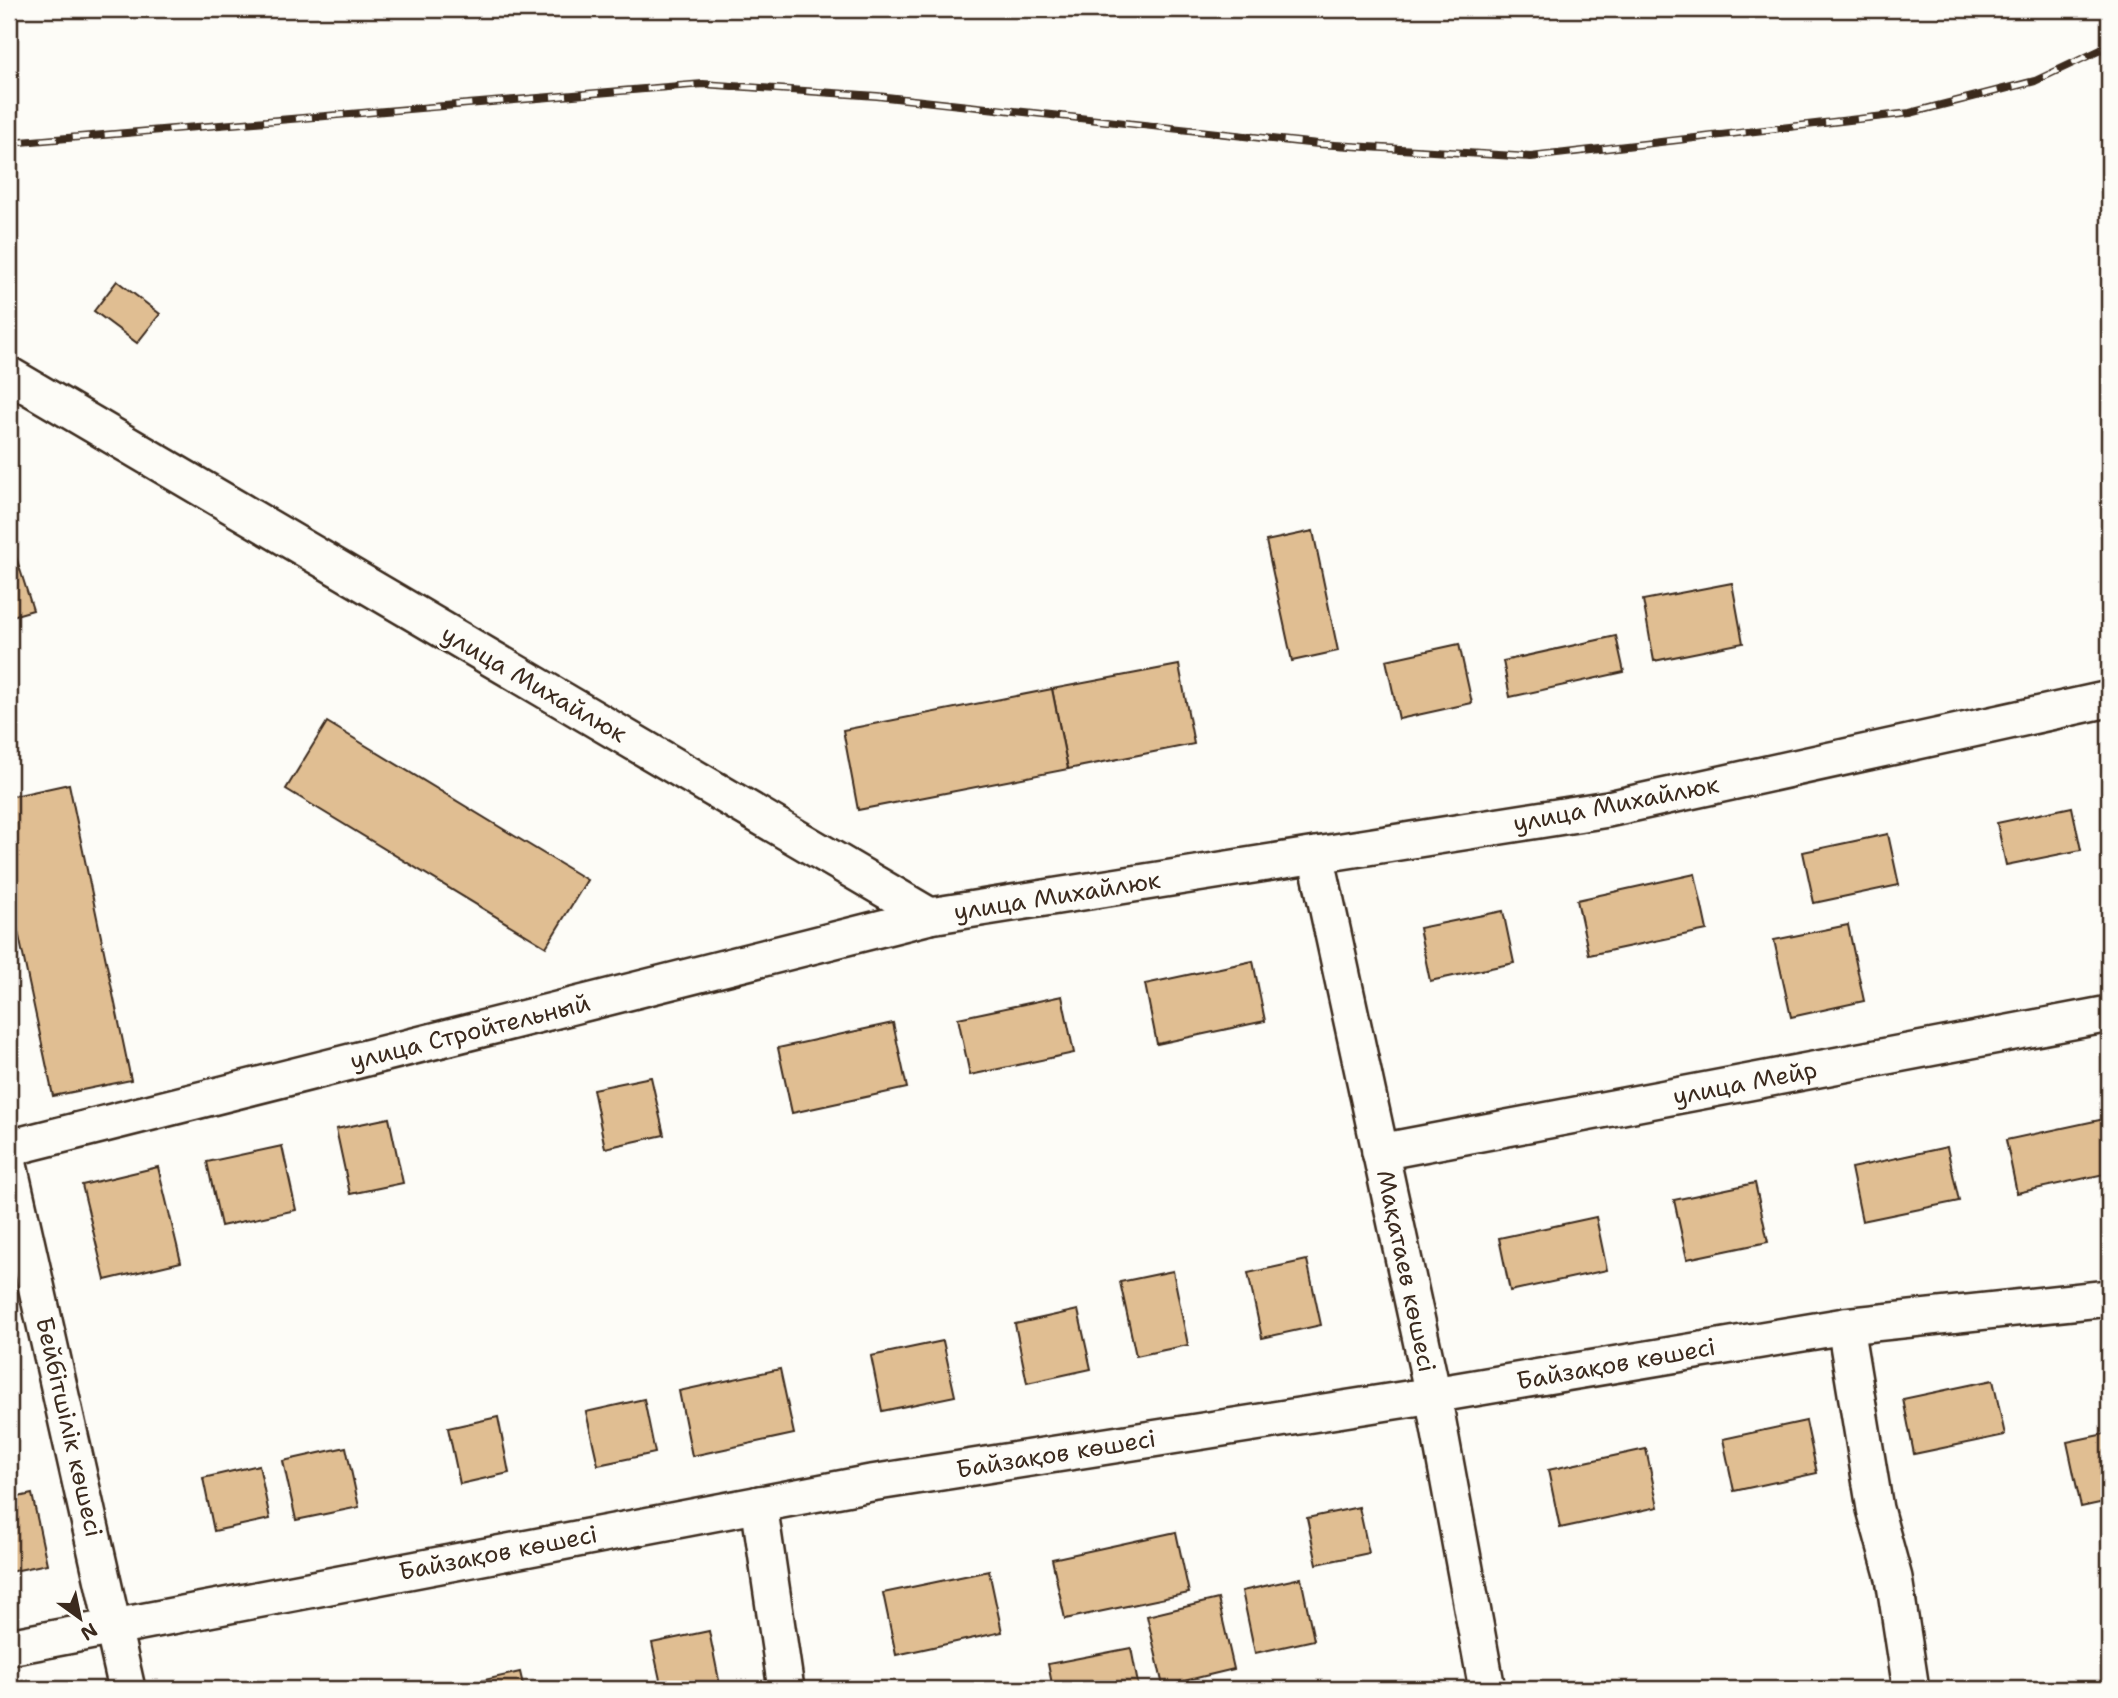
<svg xmlns="http://www.w3.org/2000/svg" width="2118" height="1698" font-family="'Shantell Sans',sans-serif">
  <style>
    .building { fill: #e0be92; stroke: #3b2a1e; stroke-width: 2 }
    .lines { fill: none; stroke-linecap: round; stroke-linejoin: round }
    .street-casing { stroke: #3b2a1e; stroke-width: 40 }
    .street { stroke: #fdfcf7; stroke-width: 35 }
    .rail-casing { stroke: #3b2a1e; stroke-width: 8 }
    .rail { stroke: #fdfcf7; stroke-width: 5; stroke-dasharray: 16; stroke-linecap: butt }
    .labels { text-anchor: middle; stroke-width: 5; stroke-linejoin: round; paint-order: stroke }
    .street-label { font-size: 24px; fill: #3b2a1e; stroke: #fdfcf7 }
  </style>
  <rect width="100%" height="100%" fill="#fdfcf7"/>
  <filter id="ink" filterUnits="userSpaceOnUse"><feTurbulence type="fractalNoise" baseFrequency=".0143" numOctaves="2"/><feDisplacementMap in="SourceGraphic" scale="14" xChannelSelector="R" yChannelSelector="G"/><feConvolveMatrix kernelMatrix="1 2 1 2 8 2 1 2 1" color-interpolation-filters="sRGB"/></filter>
  <g filter="url(#ink)">
    <g class="building">
      <path d="M117,281l43,33 -23,29 -43,-32z"/>
      <path d="M1313,531l25,120 -46,10 -26,-120z"/>
      <path d="M9,535l24,75 -24,7z"/>
      <path d="M1732,583l11,60 -89,18 -11,-61z"/>
      <path d="M1616,636l8,36 -114,25 -7,-36z"/>
      <path d="M1459,644l13,59 -73,16 -13,-59z"/>
      <path d="M1179,665l15,79 -126,25 -16,-80z"/>
      <path d="M1052,689l16,80 -210,41 -15,-80z"/>
      <path d="M327,722l260,158 -41,67 -260,-158z"/>
      <path d="M69,784l62,296 -78,16 -44,-207v-92z"/>
      <path d="M2072,807l9,43 -75,15 -9,-42z"/>
      <path d="M1888,834l11,51 -85,18 -11,-51z"/>
      <path d="M1695,874l12,56 -118,25 -12,-55z"/>
      <path d="M1503,911l11,52 -84,18 -11,-53z"/>
      <path d="M1848,925l16,76 -73,16 -17,-77z"/>
      <path d="M1253,961l12,60 -108,23 -12,-60z"/>
      <path d="M1062,996l12,57 -104,22 -12,-57z"/>
      <path d="M893,1023l14,65 -115,25 -14,-65z"/>
      <path d="M651,1077l13,58 -59,13 -12,-59z"/>
      <path d="M389,1118l14,65 -53,11 -14,-65z"/>
      <path d="M2109,1118v55l-92,20 -11,-53z"/>
      <path d="M282,1146l14,64 -75,16 -14,-64z"/>
      <path d="M1947,1147l12,54 -97,20 -11,-53z"/>
      <path d="M158,1167l23,95 -76,18 -23,-95z"/>
      <path d="M1755,1183l13,59 -81,17 -13,-59z"/>
      <path d="M1596,1217l11,53 -97,21 -11,-53z"/>
      <path d="M1307,1260l14,65 -59,13 -14,-65z"/>
      <path d="M1173,1271l15,74 -52,11 -16,-74z"/>
      <path d="M1078,1310l13,59 -64,14 -12,-59z"/>
      <path d="M943,1341l12,55 -73,15 -11,-55z"/>
      <path d="M2109,1365v34l-7,-33z"/>
      <path d="M780,1369l14,65 -102,22 -13,-65z"/>
      <path d="M1993,1380l12,55 -91,19 -11,-55z"/>
      <path d="M644,1399l11,54 -57,12 -12,-53z"/>
      <path d="M498,1417l11,56 -49,11 -12,-56z"/>
      <path d="M1806,1421l11,52 -83,18 -11,-52z"/>
      <path d="M2109,1433v68l-28,6 -14,-65z"/>
      <path d="M346,1447l13,60 -63,13 -13,-59z"/>
      <path d="M1646,1449l12,58 -98,21 -12,-58z"/>
      <path d="M259,1465l11,54 -56,12 -11,-53z"/>
      <path d="M32,1494l15,70 -38,8v-73z"/>
      <path d="M1359,1507l10,46 -52,11 -10,-46z"/>
      <path d="M1176,1532l13,61 -124,26 -13,-60z"/>
      <path d="M989,1571l13,61 -106,23 -13,-62z"/>
      <path d="M1301,1578l13,62 -59,13 -13,-62z"/>
      <path d="M1218,1599l16,70 -71,17 -16,-70z"/>
      <path d="M709,1631l11,54 -18,4h-40l-10,-46z"/>
      <path d="M1131,1648l8,41h-86l-5,-25z"/>
      <path d="M520,1672l4,17h-71v-2z"/>
    </g>
    <g class="lines">
      <g class="street-casing">
        <g id="street">
          <path d="M9,375l921,541 678,-107 501,-110"/>
          <path d="M1316,855l117,540 54,294"/>
          <path d="M9,1148l921,-232"/>
          <path d="M1380,1152l729,-138"/>
          <path d="M9,1165l118,524"/>
          <path d="M1845,1326l30,183 19,69 17,111"/>
          <path d="M759,1504l27,185"/>
          <path d="M9,1647l862,-164 562,-88 412,-69 264,-28"/>
        </g>
      </g>
      <use href="#street" class="street"/>
      <g class="rail-casing">
        <path id="rail" d="M9,143l694,-59 174,12 441,48 213,13 379,-44 125,-32 74,-35"/>
      </g>
      <use href="#rail" class="rail"/>
    </g>
  </g>
  <g class="labels">
    <g class="street-label">
      <text transform="translate(534 684) rotate(30)" y="8">улица Михайлюк</text>
      <text transform="translate(1616 804) rotate(-11)" y="8">улица Михайлюк</text>
      <text transform="translate(1057 896) rotate(-9)" y="8">улица Михайлюк</text>
      <text transform="translate(470 1032) rotate(-14)" y="8">улица Стройтельный</text>
      <text transform="translate(1745 1083) rotate(-11)" y="8">улица Мейр</text>
      <text transform="translate(1406 1271) rotate(78)" y="8">Мақатаев көшесі</text>
      <text transform="translate(1616 1364) rotate(-10)" y="8">Байзақов көшесі</text>
      <text transform="translate(69 1427) rotate(77)" y="8">Бейбітшілік көшесі</text>
      <text transform="translate(1056 1454) rotate(-9)" y="8">Байзақов көшесі</text>
      <text transform="translate(498 1553) rotate(-11)" y="8">Байзақов көшесі</text>
    </g>
  </g>
  <rect width="2118" height="1698" fill="none" stroke="#fdfcf7" stroke-width="35"/>
  <rect x="18" y="18" width="2083" height="1663" fill="none" stroke="#3b2a1e" stroke-width="2.5" filter="url(#ink)"/>
  <g transform="translate(80 1618) rotate(147)" stroke="#fdfcf7" stroke-width="5" paint-order="stroke">
  <path d="M0-5L12 26L0 18L-12 26Z" fill="#3b2a1e"/>
  <text y="-10" font-size="19" font-weight="bold" text-anchor="middle" fill="#3b2a1e">N</text>
  </g>
</svg>
